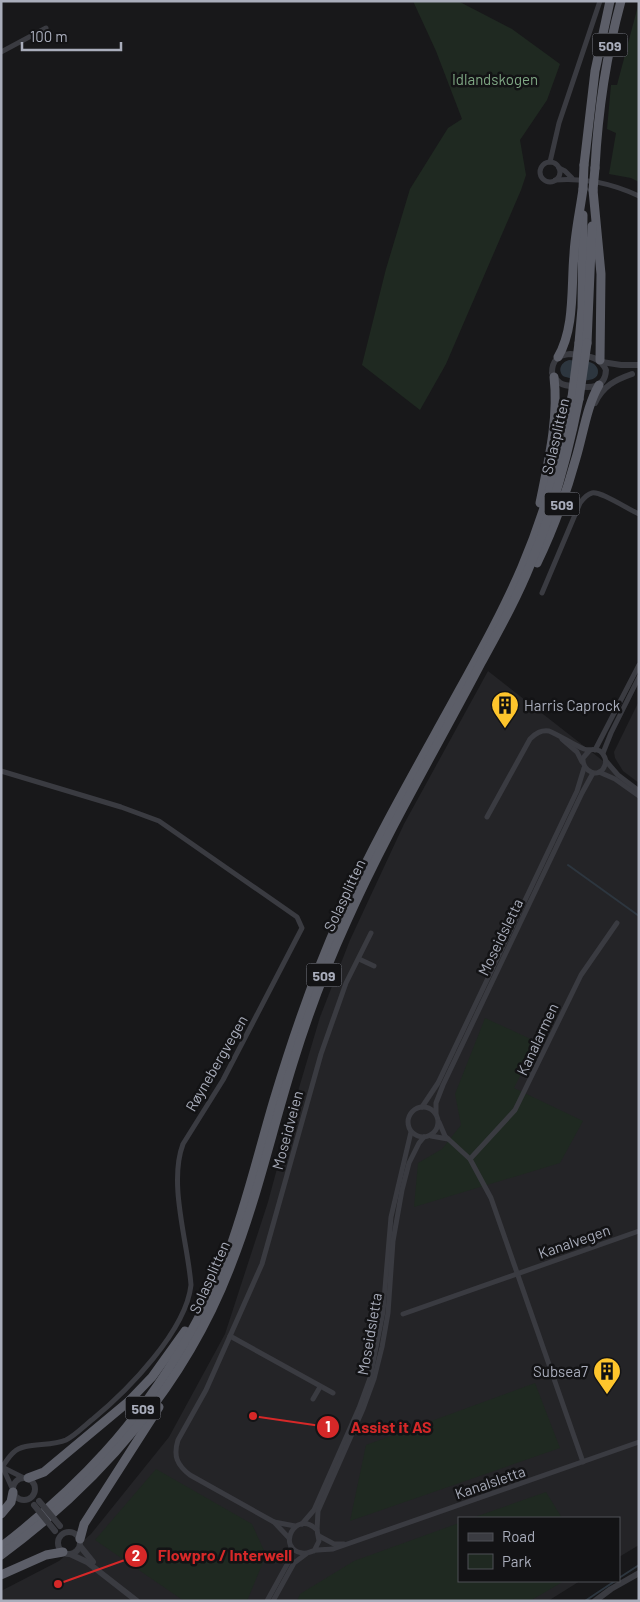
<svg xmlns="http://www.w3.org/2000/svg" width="640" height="1602" font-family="Barlow,sans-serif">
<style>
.built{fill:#242427}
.green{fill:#1f2921}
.water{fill:#2d363f}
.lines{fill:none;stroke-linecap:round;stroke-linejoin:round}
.stream{stroke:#2d363f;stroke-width:2}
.minor{stroke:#3a3b41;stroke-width:5}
.tertiary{stroke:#3a3b41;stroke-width:6}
.trunk{stroke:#5c5e68;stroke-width:9}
.tertiary-bridge{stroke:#3a3b41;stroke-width:6}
.trunk-bridge{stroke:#5c5e68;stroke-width:9}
.labels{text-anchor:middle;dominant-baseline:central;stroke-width:5;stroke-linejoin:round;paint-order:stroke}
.shield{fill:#131315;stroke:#7c7f89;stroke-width:1}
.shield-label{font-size:14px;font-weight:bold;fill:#a9adbb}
.park-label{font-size:15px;fill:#7fa784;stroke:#131315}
.street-label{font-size:15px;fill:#a9adbb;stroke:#131315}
.poi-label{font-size:15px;fill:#a9adbb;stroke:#131315;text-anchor:start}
.leader{fill:none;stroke:#d62828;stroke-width:2}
.callout-dot{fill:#d62828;stroke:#131315;stroke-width:2}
.mark-label{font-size:15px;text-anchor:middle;font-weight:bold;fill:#fff}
.callout-label{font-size:16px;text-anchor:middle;font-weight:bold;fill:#d62828;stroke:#131315;stroke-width:5;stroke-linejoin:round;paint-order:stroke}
</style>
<rect width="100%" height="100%" fill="#18181a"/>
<g class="built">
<path d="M488 671 639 789V1545L619 1557V1518H459V1581H580L548 1601H1V1591L59 1561 91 1534 169 1437 225 1334 268 1202 296 1098 320 1017 350 940 404 824Z"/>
<path d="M639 701V783L623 771 615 758 614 752Z"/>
</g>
<g class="green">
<path d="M413 1H458L512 29 560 64 547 100 520 140 526 175 521 190 446 364 420 410 362 365 386 269 410 189 448 128 462 119 436 51Z"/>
<path d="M639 2V182L631 178 609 174 616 133 607 129 611 85H617Z"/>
<path d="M485 1018 537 1042 514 1088 583 1121 560 1163 414 1207 418 1163 442 1149 461 1125 455 1094Z"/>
<path d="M535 1383 560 1448 350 1521 366 1445Z"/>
<path d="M156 1469 252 1524 266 1555 247 1601H184L95 1540Z"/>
<path d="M546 1492 562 1518H472Z"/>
<path d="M459 1523V1581H564L530 1601H297L300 1594 354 1561Z"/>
</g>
<path class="water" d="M569 360C576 361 588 360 594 364 596 366 598 368 598 371 599 386 570 379 563 376 557 369 562 362 569 360Z"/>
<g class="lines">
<g class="stream">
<path d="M568 865 639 916"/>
<path d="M619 1578 639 1565"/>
<path d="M585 1601 615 1581"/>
</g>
<g class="minor">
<path d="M1 52 46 28"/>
<path d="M550 162 559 123 600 1"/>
<circle cx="550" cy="172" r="10"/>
<path d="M559 168 565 171 572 178"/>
<path d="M555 180C586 178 611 183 639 196"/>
<path d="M542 593 580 503C583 499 587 494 592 493 601 491 629 510 639 514"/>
<path d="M562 739 577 752 582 762"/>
<path d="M595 750 639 665"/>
<path d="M603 753 611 733 639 677"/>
<path d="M606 761 618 775 639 791"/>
<path d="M1 771 121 807 159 821 287 910 297 917 302 928 223 1080 183 1144C168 1184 188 1243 191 1285 186 1331 128 1390 93 1419 84 1426 76 1435 66 1440 51 1447 24 1442 14 1452 9 1456 6 1462 2 1467"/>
<path d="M599 772 615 779 639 796"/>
<path d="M487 817 530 739C536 733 541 730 549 731 561 736 572 744 584 749 590 751 594 748 600 751 604 754 607 760 605 765 600 780 582 772 583 758L589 751"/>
<path d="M359 959 374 966"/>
<path d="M422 1107 438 1083 577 791 584 768"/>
<circle cx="423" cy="1122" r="15"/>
<path d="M436 1114V1103L443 1085 582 793 593 773"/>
<path d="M439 1122 445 1136 470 1159 491 1198 583 1462"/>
<path d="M431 1136 448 1139"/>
<path d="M470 1159 515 1110 581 975 617 923"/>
<path d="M403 1314 639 1231"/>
<path d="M230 1336 333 1393"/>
<path d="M313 1399 320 1387"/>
<path d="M2 1467 24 1478"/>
<path d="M3 1468 12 1488"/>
<path d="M274 1522 295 1526"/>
<path d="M302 1524 314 1510 359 1408 370 1378 383 1312 391 1217 411 1132"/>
<path d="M317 1530 318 1511 363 1409 374 1379 382 1347 388 1313 393 1241 402 1190 409 1163 419 1143 424 1137"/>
<path d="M319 1536 334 1544H344"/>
<path d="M289 1538 274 1522 190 1475C177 1465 173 1456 178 1440L206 1390 262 1264 321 1054 346 983 371 933"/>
<path d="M314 1551 319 1541 317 1530C295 1508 276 1549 302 1553 307 1554 309 1552 313 1551 319 1549 327 1550 333 1549L639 1442"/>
<path d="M267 1601 289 1561 291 1546"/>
<path d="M273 1601 294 1563 306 1554"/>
</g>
<g class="tertiary">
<path d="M570 354C584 356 600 355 606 370 605 389 590 388 576 386 570 386 564 386 560 383 556 380 554 377 552 373 552 360 558 355 570 354Z"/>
<path d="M602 362 621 365H639"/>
<path d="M595 403C603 386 615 380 632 374"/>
<circle cx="24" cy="1489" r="11"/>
<circle cx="69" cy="1543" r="11"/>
<path d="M80 1546 93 1562"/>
<path d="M70 1554 87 1562 137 1601"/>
<path d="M595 1601 611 1589 639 1573"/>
</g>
<g class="trunk">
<path d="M584 165 595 71 610 1"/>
<path d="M595 168C598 111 606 56 621 1"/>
<path d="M593 190 601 274 600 360"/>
<path d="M579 343 582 308 583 215"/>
<path d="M587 343 592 226"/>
<path d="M558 357C575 328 571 287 574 254 575 233 580 211 583 189"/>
<path d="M540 503C548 463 559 419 554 377"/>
<path d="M537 563C553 530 566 494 576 458 583 435 587 405 599 385"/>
<path d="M28 1478 44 1472 128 1402 152 1377 185 1331"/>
<path d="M1 1514 11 1502 13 1492"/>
<path d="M80 1539 84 1524 159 1407"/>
<path d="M1 1547C81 1485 136 1426 187 1339 201 1314 214 1289 225 1262 245 1210 258 1154 274 1100 293 1037 314 975 341 915 376 838 419 764 460 689 482 649 504 609 522 567 545 513 561 455 572 397"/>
<path d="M1 1555C102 1481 186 1383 231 1265 257 1199 272 1130 293 1063 308 1014 326 967 347 921 386 833 436 749 481 663 499 630 517 598 531 563 553 510 568 455 579 399"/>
<path d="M1 1575 46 1555 63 1552"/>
</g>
<g class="tertiary-bridge">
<path d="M39 1501 60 1526"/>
<path d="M34 1505 55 1531"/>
</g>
<g class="trunk-bridge">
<path d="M583 189 584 165"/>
<path d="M593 190 595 168"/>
<path d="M572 397 579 343"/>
<path d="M579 399 587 343"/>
</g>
</g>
<defs>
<g id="building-pin" transform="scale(1.4375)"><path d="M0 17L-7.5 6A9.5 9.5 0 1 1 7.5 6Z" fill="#fec52c" stroke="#131315"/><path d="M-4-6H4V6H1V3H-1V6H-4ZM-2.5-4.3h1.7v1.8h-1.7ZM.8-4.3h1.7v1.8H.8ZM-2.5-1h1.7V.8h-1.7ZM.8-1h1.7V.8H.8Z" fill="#111"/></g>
</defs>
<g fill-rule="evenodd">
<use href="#building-pin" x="505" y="705"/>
<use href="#building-pin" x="607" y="1371"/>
</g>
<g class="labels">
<g class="shield">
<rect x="592.5" y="33.5" width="35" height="23" rx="4"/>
<rect x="544.5" y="492.5" width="35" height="23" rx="4"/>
<rect x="306.5" y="963.5" width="35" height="23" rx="4"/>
<rect x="125.5" y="1396.5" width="35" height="23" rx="4"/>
</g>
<g class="shield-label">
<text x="610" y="45">509</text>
<text x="562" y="504">509</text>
<text x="324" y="975">509</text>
<text x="143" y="1408">509</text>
</g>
<g class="park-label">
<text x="495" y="79">Idlandskogen</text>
</g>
<g class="street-label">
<text transform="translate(555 436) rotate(-77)">Solasplitten</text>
<text transform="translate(344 895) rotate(-65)">Solasplitten</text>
<text transform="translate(500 937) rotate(-64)">Moseidsletta</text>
<text transform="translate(537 1039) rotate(-65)">Kanalarmen</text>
<text transform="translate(216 1063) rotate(-60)">Røynebergvegen</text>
<text transform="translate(287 1130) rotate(-75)">Moseidveien</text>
<text transform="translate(574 1241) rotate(-19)">Kanalvegen</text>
<text transform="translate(209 1277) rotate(-66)">Solasplitten</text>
<text transform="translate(369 1334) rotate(-80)">Moseidsletta</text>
<text transform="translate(490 1482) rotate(-19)">Kanalsletta</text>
</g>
<g class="poi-label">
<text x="524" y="705">Harris Caprock</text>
<text x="588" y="1371" text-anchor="end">Subsea7</text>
</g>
</g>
<path class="leader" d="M253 1416L328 1427M58 1584L136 1556"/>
<g class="callout-dot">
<circle cx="253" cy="1416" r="5"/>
<circle cx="58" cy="1584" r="5"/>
<circle cx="328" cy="1427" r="12"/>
<circle cx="136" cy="1556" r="12"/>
</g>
<g class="mark-label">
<text x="328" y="1432">1</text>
<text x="136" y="1561">2</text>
</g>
<g class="callout-label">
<text x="391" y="1433">Assist it AS</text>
<text x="225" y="1561">Flowpro / Interwell</text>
</g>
<rect width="640" height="1602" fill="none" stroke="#a9adbb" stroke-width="5"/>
<rect x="458" y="1517" width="162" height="65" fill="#131315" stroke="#4f5157"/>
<rect x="468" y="1533" width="25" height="8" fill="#3a3b41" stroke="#4f5157"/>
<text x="502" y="1542" font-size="15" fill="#a9adbb">Road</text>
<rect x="468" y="1554" width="25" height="15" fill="#1f2921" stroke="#4f5157"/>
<text x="502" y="1567" font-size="15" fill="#a9adbb">Park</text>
<path d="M22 42v8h99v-8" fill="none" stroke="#a9adbb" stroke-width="2.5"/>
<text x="30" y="42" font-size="15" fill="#a9adbb" stroke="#131315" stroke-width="4" paint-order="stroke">100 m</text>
</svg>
